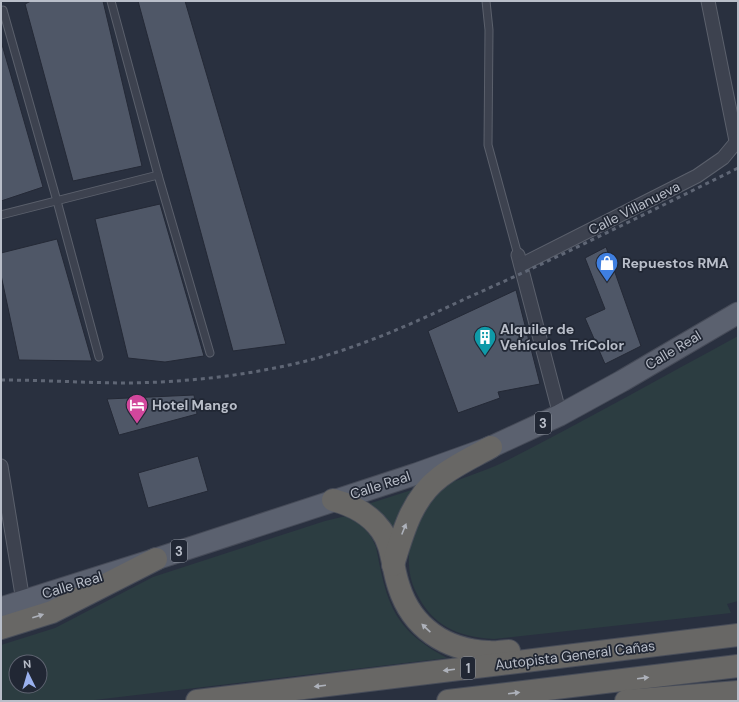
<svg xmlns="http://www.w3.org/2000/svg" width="739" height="702" font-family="'DM Sans',sans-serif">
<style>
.green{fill:#2c3d41;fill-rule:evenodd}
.building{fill:#4f5767;stroke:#242936}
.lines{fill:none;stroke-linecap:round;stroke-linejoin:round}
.service-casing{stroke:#5b606c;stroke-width:9}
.minor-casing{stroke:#5b606c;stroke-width:15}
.primary-casing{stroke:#464b58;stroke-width:23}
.trunk-casing{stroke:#484d59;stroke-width:24}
.service{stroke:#3d424f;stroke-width:7}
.minor{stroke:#3d424f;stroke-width:13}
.primary{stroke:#5b616f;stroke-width:21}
.trunk{stroke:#686765;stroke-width:22}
.rail{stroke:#5f6675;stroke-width:3;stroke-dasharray:4 4;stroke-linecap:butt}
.oneway{fill:#adb1ba}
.labels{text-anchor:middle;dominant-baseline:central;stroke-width:3.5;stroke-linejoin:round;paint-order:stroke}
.shield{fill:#212734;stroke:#8b919c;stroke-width:1}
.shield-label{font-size:13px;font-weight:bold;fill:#b9bec9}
.street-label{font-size:14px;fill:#b9bec9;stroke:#212734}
.poi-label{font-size:14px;font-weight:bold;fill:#b9bec9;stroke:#212734;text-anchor:start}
</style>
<rect width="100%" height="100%" fill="#29303f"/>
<g class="green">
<path d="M738 336V601L727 604 731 613 494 639C458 637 432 626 416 592 404 569 408 535 420 513 423 506 438 492 444 486 448 482 456 481 461 479 476 473 492 468 506 461 584 421 661 378 738 336Z"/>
<path d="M418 488 393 532 368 504Z"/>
<path d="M346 516C361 520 370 533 376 547 387 604 393 629 447 658L86 701H1V645L55 628 153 577 325 521ZM16 662H40V686H16Z"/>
</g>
<g class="building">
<path d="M31 1H103L142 166 73 181 25 4Z"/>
<path d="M138 1H185L286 344 233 351Z"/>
<path d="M1 41 43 187 1 201Z"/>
<path d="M160 204 204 356 165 362 128 358 95 219Z"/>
<path d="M57 239 92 361 19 360 1 275V253Z"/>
<path d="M606 247 641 346 605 364 585 318 605 309 585 258Z"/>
<path d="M516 290 540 384 498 392 500 398 458 413 428 331Z"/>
<path d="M194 395 197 414 119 435 107 399Z"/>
<path d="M198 456 208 491 148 508 138 473Z"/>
</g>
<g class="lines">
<g class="service-casing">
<g id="service">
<path d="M111 1 158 175 210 353"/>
<path d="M486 1 489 30 488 145 518 255"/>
<path d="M3 10 57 201 99 357"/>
<path d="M1 215 158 175"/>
</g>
</g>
<g class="minor-casing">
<g id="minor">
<path d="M708 1 736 141"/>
<path d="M518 255 560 415"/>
<path d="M521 265 697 176 723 158 738 140"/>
<path d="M1 466 23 601"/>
</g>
</g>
<g class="primary-casing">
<path id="primary" d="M1 608 156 559 416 474 491 447 560 415 622 381 738 313"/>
</g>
<g class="trunk-casing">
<g id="trunk">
<path d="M333 500C352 505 369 513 381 530 393 546 392 568 399 587 412 628 446 650 488 652 495 653 502 651 509 651"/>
<path d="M393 565C403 532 412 498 440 477 455 465 475 456 491 447"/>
<path d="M1 628 52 612 156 559"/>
<path d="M197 701 738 635"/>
<path d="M448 701 738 666"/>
<path d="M626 701 738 692"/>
</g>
</g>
<use href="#service" class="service"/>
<use href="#minor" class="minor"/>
<use href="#primary" class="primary"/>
<use href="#trunk" class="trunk"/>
<path class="rail" d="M1 380C44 380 87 383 130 383 186 382 243 376 298 363 357 349 414 323 469 297 560 257 649 212 738 168"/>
</g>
<defs><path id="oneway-solid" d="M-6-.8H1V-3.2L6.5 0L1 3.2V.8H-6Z"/></defs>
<g class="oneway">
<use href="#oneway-solid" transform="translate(404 529) rotate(-68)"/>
<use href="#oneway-solid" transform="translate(38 616) rotate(-18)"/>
<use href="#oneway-solid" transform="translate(426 628) rotate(-137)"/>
<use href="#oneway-solid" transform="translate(449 670) rotate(173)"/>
<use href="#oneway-solid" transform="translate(643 678) rotate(-7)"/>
<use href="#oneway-solid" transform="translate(320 686) rotate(173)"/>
<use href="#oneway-solid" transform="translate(514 693) rotate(-7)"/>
</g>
<defs>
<g id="shop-pin" transform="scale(1.15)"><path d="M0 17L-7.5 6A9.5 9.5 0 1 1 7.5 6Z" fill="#3f7fe0" stroke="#212734"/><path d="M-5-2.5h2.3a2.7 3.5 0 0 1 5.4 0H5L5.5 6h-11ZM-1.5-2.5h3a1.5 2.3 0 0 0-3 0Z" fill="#fff"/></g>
<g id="building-pin" transform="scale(1.15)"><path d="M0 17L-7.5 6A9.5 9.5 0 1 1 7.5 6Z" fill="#0f9aa8" stroke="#212734"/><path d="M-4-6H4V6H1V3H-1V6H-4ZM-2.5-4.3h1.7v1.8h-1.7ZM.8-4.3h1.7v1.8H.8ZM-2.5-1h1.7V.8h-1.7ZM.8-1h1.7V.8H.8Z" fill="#fff"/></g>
<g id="hotel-pin" transform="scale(1.15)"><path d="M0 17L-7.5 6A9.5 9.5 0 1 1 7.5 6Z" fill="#d1479c" stroke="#212734"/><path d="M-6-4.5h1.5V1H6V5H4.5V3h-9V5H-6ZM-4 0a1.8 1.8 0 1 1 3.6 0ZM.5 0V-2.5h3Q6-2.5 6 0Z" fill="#fff"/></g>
</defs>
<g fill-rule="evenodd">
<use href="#shop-pin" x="607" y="263"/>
<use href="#building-pin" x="485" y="337"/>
<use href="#hotel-pin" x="137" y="405"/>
</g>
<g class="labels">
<g class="shield">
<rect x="535" y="412" width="16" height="22" rx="3"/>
<rect x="171" y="540" width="16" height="22" rx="3"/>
<rect x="461" y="657" width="14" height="22" rx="3"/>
</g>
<g class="shield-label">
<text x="543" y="423">3</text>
<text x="179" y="551">3</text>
<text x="468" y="668">1</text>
</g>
<g class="street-label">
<text transform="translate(634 208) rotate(-27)">Calle Villanueva</text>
<text transform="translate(673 350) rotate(-31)">Calle Real</text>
<text transform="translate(380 485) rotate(-18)">Calle Real</text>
<text transform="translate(72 585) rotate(-17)">Calle Real</text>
<text transform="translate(575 655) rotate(-7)">Autopista General Cañas</text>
</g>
<g class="poi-label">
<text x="622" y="263">Repuestos RMA</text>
<text x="500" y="329">Alquiler de<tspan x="500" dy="16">Vehículos TriColor</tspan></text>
<text x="152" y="405">Hotel Mango</text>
</g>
</g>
<rect width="739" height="702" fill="none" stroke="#b9bec9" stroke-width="4"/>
<g transform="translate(28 674) rotate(355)"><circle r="19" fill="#212734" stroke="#5e6370"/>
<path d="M0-3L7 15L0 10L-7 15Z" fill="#9ab1ee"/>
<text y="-6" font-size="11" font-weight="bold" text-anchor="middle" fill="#b9bec9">N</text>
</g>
</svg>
